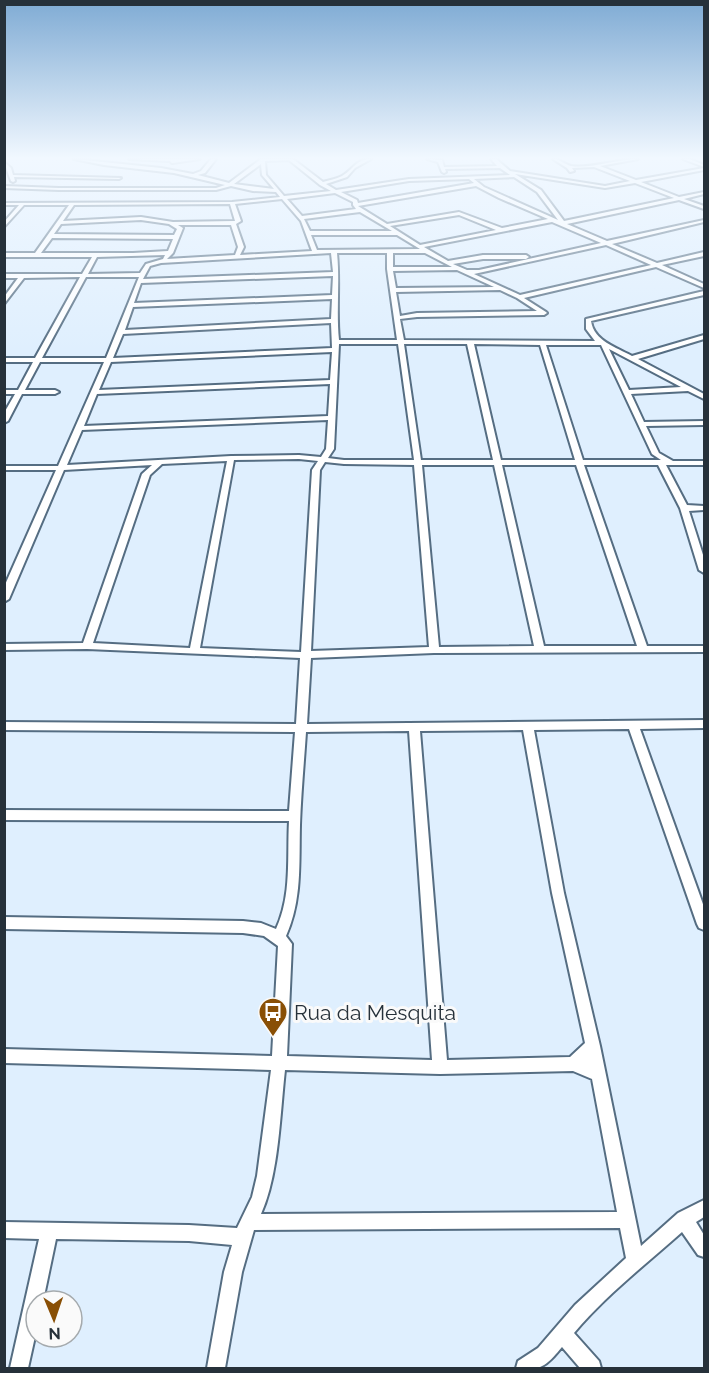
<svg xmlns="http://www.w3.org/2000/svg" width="709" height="1373" font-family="Raleway,sans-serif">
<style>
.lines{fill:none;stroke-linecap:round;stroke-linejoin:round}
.minor-casing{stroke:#556d82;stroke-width:4}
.minor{fill:#fff;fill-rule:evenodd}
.labels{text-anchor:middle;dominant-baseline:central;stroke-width:6;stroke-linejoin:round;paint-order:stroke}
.near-poi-label{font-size:21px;fill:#26313a;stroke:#fafafa;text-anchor:start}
</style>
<rect width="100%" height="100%" fill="#dfeffe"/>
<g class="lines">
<g class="minor-casing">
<g id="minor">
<path d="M74 159 161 168 193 174 201 171 211 159H216L205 173 198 175 229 183 261 159H293L323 182C329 180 336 179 342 176 353 170 356 159 371 159L355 168 347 177 326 184 336 190 409 179 510 175 500 168 445 169 446 172 444 173 442 172 438 162 427 159 442 160 444 167 497 166 491 159H496L510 171 605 186 630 181 594 167 572 168 574 171 570 172 567 168 553 159C560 159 564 164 571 166 590 169 617 159 638 159L600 166 636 180 704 168V170L641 182 679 197 704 192V194L684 199 704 206V209L679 200 567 224 607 241 704 220V222L612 244 657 263 704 252V256L662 265 704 284V288L656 267 524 298 546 312 547 313 544 315 417 317 400 319 404 340 595 341 586 329V319L704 291V295L591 321C594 341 616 347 632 356L704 335V339L638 359 704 394V399L688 391 631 394 644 422 704 421V425L646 426 659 453 673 461H704V465H666L687 505 704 506V510L689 511 704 558V573L699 570 680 508 658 465H584L647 646H704V652L434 653 311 658 307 724 704 720V728L640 729 704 907V930L699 928 697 924 629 729 534 730 564 893 600 1046 641 1246 678 1213 704 1200V1217L696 1222 704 1235V1257L698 1255 682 1232C646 1264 606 1295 574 1333L599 1361 601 1368H580L562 1347C546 1366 542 1371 516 1368L518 1361 538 1348 575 1305 626 1258 620 1228 254 1230 242 1272 225 1368H207L224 1272 232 1245 189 1241 56 1239 43 1301H36V1332L28 1368H10L39 1239 4 1238V1222L189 1225 237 1228 252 1197 257 1176 271 1070 4 1063V1049L272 1056 278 946 264 936 243 933 4 929V917L243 921 261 923 276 929C292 895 287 857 289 821L4 820V810L289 811 295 732 4 730V722L296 724 300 658 87 649 4 650V644L83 643 142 474 152 465 64 470 9 599 4 602V587L56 470H4V466H58L104 362H40L25 390H55L59 392 55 394H22L8 421 4 423V413L15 394H4V390H18L33 362H4V358H35L80 277 24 278 4 304V297L18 278H4V274H82L92 257H4V253H35L69 205H24L4 227V222L19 205H4V203L232 202 280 197 276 192 253 191 231 186 216 190H59L4 188V186L59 188H216L225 185 174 173 104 165ZM289 160 320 185 331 191 284 196 266 175 265 161ZM261 164 262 175 274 189 234 184ZM515 174 605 188 635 183 674 198 564 221 541 190ZM514 177 537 192 558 220 484 187 474 179ZM469 179 474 183 358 203 357 200 341 192 409 181ZM476 186 499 198 548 219 502 228 459 212 387 224 358 206ZM335 193 353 202V205L356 209 302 216 287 199ZM282 199 301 221 312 251 240 255 244 247 236 224 241 221 235 204ZM230 204 235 221H234L173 222 141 217 63 221 74 205ZM360 212 392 231H310L304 219ZM459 215 496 230 420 245 390 226ZM141 220 169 224 177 229 174 235 54 234 61 224ZM552 222 601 243 479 270H467L453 264 483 259H526L529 257 526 255H483L448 261 424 247ZM178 225H231L238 247 235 255 167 259 173 253 183 228ZM311 235H397L420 249 317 250ZM52 238 173 239 168 251 133 253H41ZM606 245 651 265 520 295 474 274ZM331 253 333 272 143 279 150 266 161 263ZM337 253H387V269L397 340H339C336 311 340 282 337 253ZM393 253H425L452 267H393ZM165 255 163 259 146 264 140 273 88 274 97 257ZM457 270 494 287 396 288 393 271ZM333 276 332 295 134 303 141 283ZM86 277H139L106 358H42ZM500 290 517 298 537 311 417 313 400 316 396 292ZM332 299 331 319 125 330 133 307ZM331 323 332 348 113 358 123 334ZM339 344H398L414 460H344L328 458 334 449ZM404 344H467L493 460H421ZM474 344 540 345 575 460H501ZM546 345H601L652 454 661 460H583ZM609 349 681 387 629 390ZM332 352 330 380 99 390 111 362ZM330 384 328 416 84 426 97 394ZM328 420 326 449 321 457 299 455 231 456 67 465 82 430ZM299 459 318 461 312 470 301 652 200 648 234 460ZM227 461 190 648 93 643 150 475 162 464ZM325 462 344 464 414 465 429 647 311 651 320 470ZM422 465H494L534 646 439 647ZM502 465H576L637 646H544ZM523 730 552 893 585 1043 570 1057 447 1060 420 731ZM409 731 432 1060 287 1056 292 944 286 936C302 900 299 864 300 825 301 794 304 763 306 732ZM285 1070 440 1074 573 1071 592 1079 617 1212 261 1214C279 1174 280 1114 285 1070Z"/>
<path d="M129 159H200L172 163 170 161Z"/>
<path d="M683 159H690L704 165V167Z"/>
<path d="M4 162 11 168 13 175 121 178 119 179 14 177 15 181 13 182 11 181Z"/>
</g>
</g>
<use href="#minor" class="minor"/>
</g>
<linearGradient id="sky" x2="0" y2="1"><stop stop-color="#7fabd4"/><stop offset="0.45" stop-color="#f1f8ff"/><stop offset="1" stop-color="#f1f8ff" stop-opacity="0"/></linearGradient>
<rect width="709" height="351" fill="url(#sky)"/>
<defs>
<g id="bus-pin" transform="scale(1.5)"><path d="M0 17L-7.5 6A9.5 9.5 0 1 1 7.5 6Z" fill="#894f05" stroke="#fafafa"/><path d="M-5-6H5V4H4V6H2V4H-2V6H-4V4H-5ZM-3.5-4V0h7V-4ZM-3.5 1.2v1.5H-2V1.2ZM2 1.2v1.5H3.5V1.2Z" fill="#fff"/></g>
</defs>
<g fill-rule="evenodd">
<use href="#bus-pin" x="273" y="1012"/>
</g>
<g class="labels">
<g class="near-poi-label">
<text x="294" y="1012">Rua da Mesquita</text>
</g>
</g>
<rect width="709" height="1373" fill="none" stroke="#26313a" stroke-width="12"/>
<g transform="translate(54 1319) rotate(178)"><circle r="28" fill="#fafafa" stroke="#a5aaad" stroke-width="1.5"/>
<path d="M0-4.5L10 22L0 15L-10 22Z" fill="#894f05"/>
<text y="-9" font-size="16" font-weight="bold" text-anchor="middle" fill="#26313a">N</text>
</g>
</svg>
